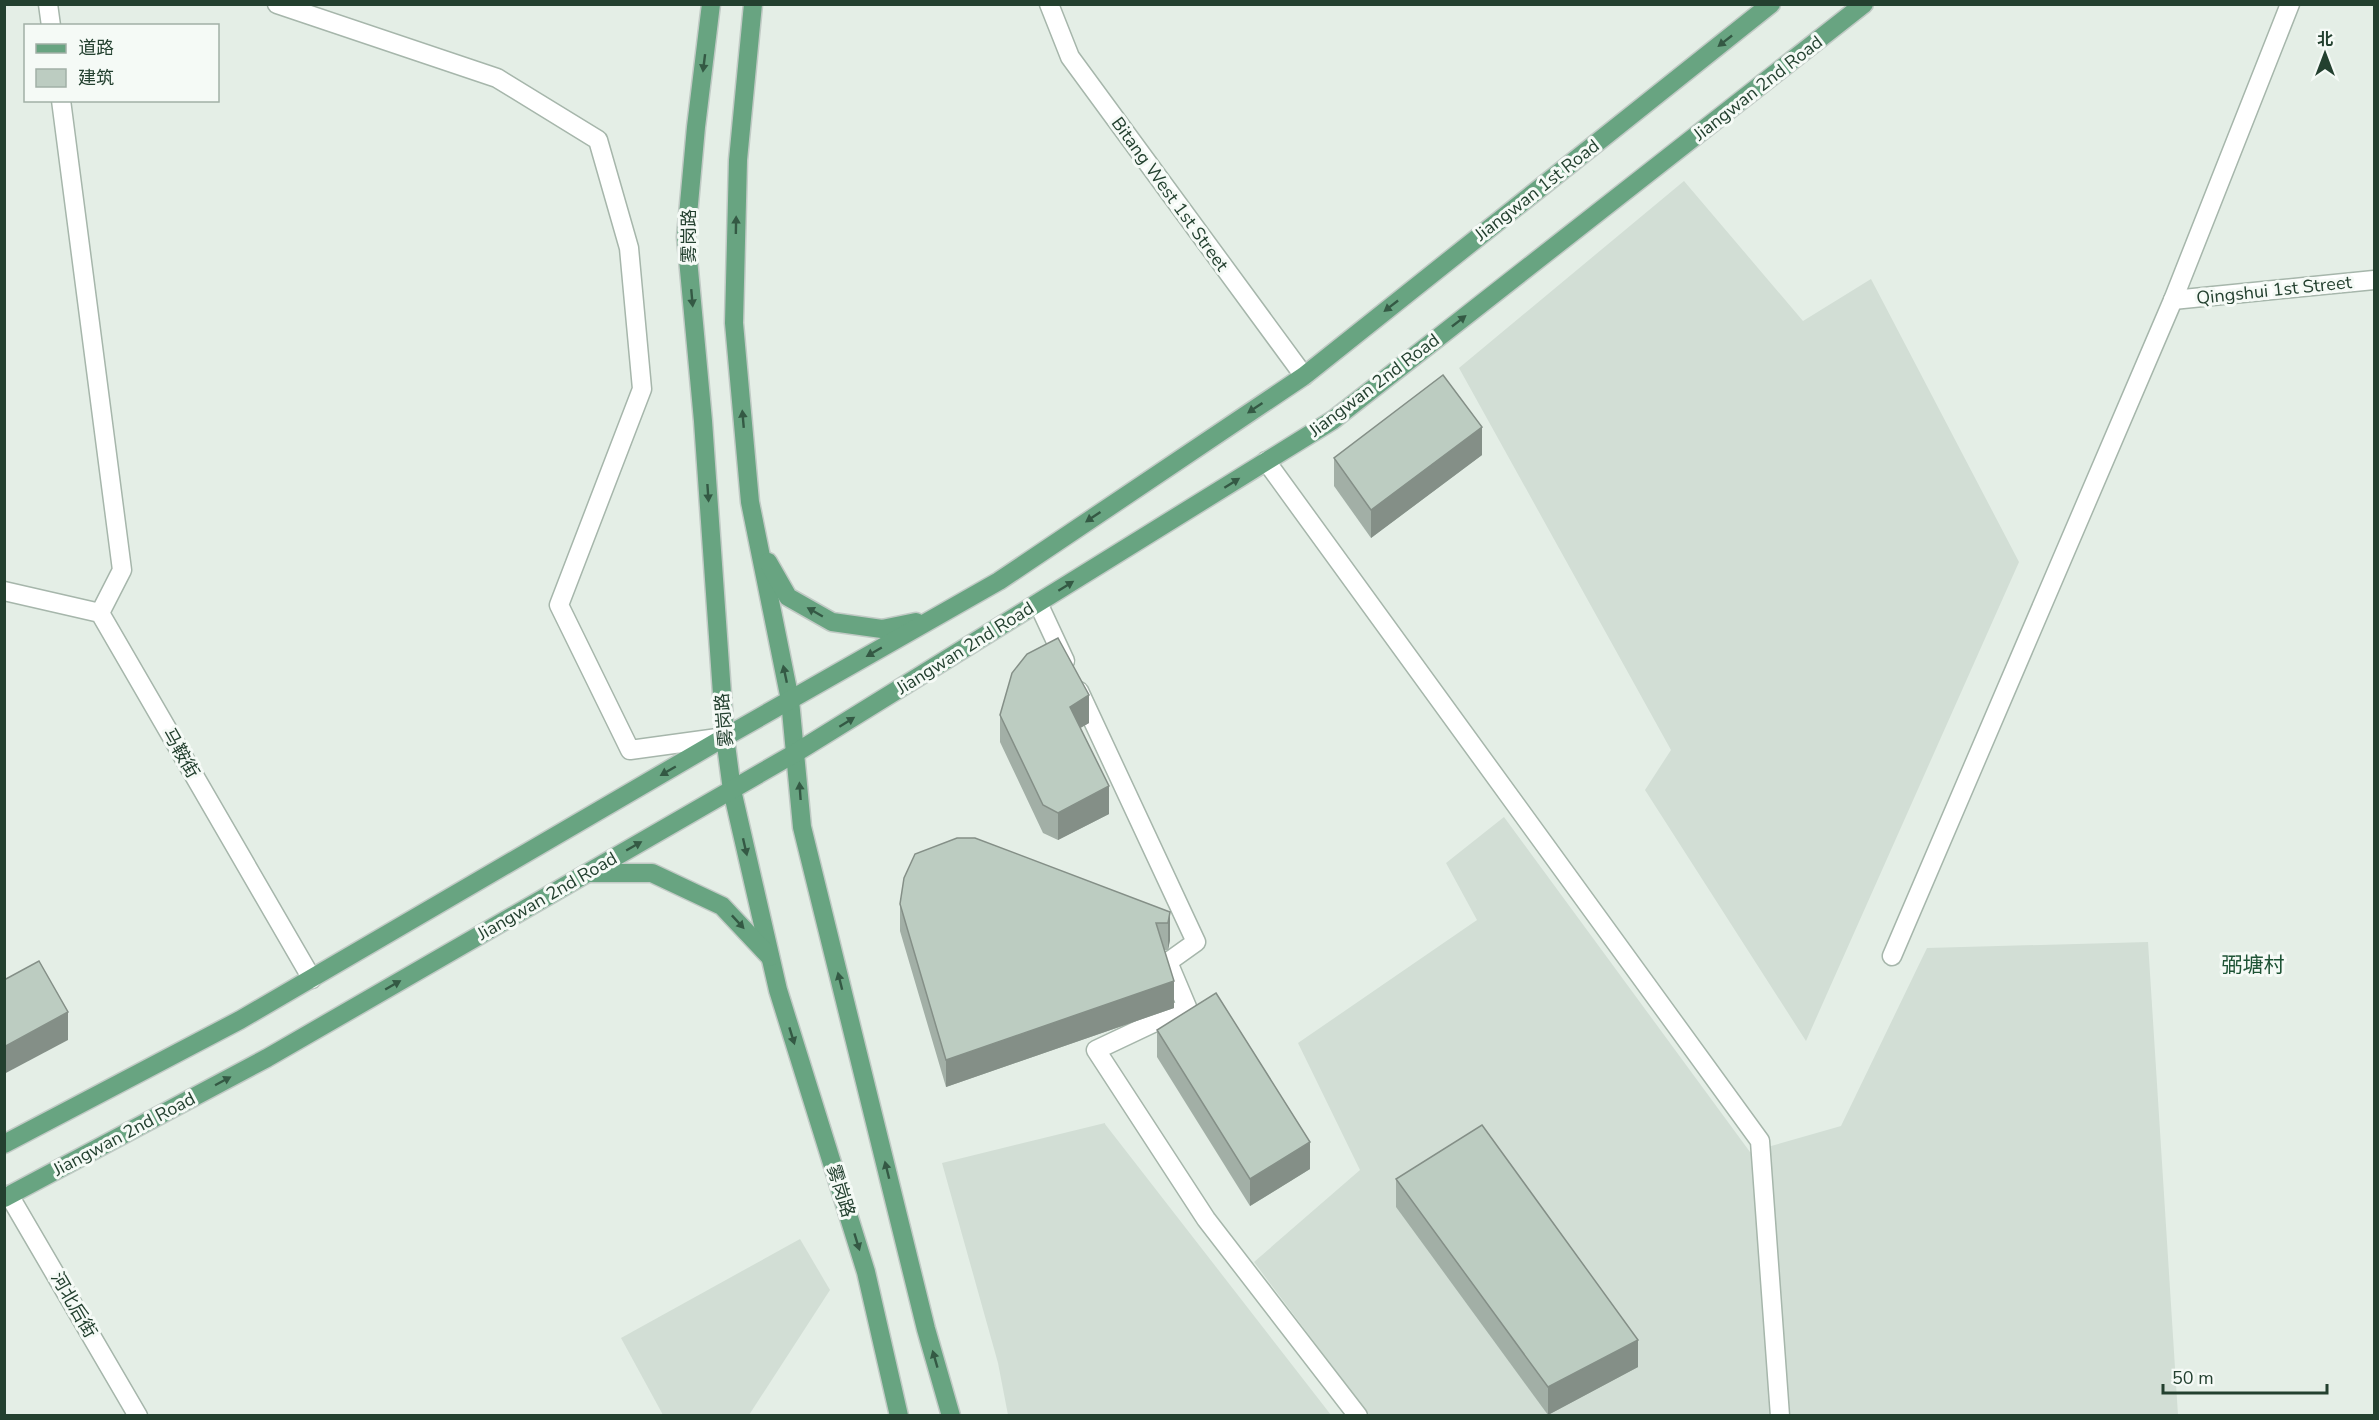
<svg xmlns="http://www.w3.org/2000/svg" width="2379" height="1420" font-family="'Nunito Sans','Noto Sans SC',sans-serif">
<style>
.built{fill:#d2ded5}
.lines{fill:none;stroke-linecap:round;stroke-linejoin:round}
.minor-casing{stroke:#a6b6ab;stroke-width:21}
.major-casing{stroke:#c1cac5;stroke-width:21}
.minor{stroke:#fff;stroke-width:18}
.major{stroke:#68a481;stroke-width:18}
.wall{fill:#a2afa6}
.shaded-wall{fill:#848f87}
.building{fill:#bcccc1;stroke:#848f87;stroke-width:1.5}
.oneway{fill:#345944}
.labels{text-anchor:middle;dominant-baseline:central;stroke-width:6;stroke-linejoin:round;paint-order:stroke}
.street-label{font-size:18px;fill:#23402f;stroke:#f5faf6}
.quarter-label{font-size:21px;fill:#1e5335;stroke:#f5faf6}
</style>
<rect width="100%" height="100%" fill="#e4eee6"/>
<g class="built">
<path d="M1684 181 1803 321 1871 279 2019 562 1806 1041 1645 790 1671 750 1459 368Z"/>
<path d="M1504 817 1750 1152 1841 1126 1927 948 2148 942 2178 1415H1369L1254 1262 1360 1170 1298 1043 1477 920 1446 863Z"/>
<path d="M1105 1123V1124L1331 1415H1008L998 1363 942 1163Z"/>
<path d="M800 1239 830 1290 749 1415H663L621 1338Z"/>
</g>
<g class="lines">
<g class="minor-casing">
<g id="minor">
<path d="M48 4 51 26"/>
<path d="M277 4 497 78 598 140 629 248 642 389 559 605 630 750 725 737"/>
<path d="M1049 4 1070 57 1304 376"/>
<path d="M61 100 122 570 100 613"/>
<path d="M2173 300 2374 280"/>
<path d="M1266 461 1760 1141 1780 1416"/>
<path d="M4 591 100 613 312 979"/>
<path d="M1038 603 1065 661"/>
<path d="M1079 691 1196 942 1168 962 1187 1007 1096 1050 1206 1219 1358 1416"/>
<path d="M1892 956 2173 300 2290 4"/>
<path d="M9 1195 138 1416"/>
</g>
</g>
<g class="major-casing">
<g id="major">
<path d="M711 4 696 127 686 237 703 421 725 737 732 790 778 990 866 1272 899 1416"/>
<path d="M753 4 738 160 734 323 750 502 790 700 802 827 926 1329 951 1416"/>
<path d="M768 562 788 597 832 622 882 629 916 622"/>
<path d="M590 873H652L722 906 770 957"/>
<path d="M4 1144 240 1020 725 737 999 581 1304 376 1771 4"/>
<path d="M4 1198 267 1058 797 752 1333 420 1864 4"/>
</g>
</g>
<use href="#minor" class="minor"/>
<use href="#major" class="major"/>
</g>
<g class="wall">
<path d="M1482 455 1371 538 1334 486V458Z"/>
<path d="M1000 715 1089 723 1080 728 1109 814 1058 840 1043 833 1000 742Z"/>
<path d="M900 904 1170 912V940L1168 950H1164L1174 1008 946 1087 900 931Z"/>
<path d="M1157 1030 1310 1169 1250 1206 1157 1057Z"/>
<path d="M1396 1179 1638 1367 1548 1415 1396 1207Z"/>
</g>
<g class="shaded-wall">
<path d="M1482 427V455L1371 538V510Z"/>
<path d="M1089 695V723L1070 734V707Z"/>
<path d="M1109 786V814L1058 840V813Z"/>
<path d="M1170 912V940L1168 950V923Z"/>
<path d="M1174 981V1008L946 1087V1060Z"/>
<path d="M68 1012V1040L4 1074V1047Z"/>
<path d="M1310 1142V1169L1250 1206V1179Z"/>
<path d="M1638 1340V1367L1548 1415V1387Z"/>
</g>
<g class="building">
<path d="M1443 375 1482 427 1371 510 1334 458Z"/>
<path d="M1058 638 1089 695 1070 707 1109 786 1058 813 1043 805 1000 715 1012 673 1027 654Z"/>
<path d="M957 838H975L1170 912 1168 923H1156L1174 981 946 1060 900 904 904 878 915 854Z"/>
<path d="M39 961 68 1012 4 1047V980Z"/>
<path d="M1216 993 1310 1142 1250 1179 1157 1030Z"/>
<path d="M1482 1125 1638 1340 1548 1387 1396 1179Z"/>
</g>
<defs><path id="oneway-solid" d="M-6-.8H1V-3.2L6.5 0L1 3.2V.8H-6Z" transform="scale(1.5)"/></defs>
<g class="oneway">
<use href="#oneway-solid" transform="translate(1725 41) rotate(142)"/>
<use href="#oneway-solid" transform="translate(704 63) rotate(97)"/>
<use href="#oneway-solid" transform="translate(736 225) rotate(-89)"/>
<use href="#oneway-solid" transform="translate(692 298) rotate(85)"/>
<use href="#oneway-solid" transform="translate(1391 306) rotate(142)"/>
<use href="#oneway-solid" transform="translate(1459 321) rotate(-38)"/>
<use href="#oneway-solid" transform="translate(1255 408) rotate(146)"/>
<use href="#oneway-solid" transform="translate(743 419) rotate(-95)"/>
<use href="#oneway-solid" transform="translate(1232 483) rotate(-32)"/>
<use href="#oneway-solid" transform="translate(708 493) rotate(86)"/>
<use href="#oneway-solid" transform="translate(1093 517) rotate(146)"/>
<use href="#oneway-solid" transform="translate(1066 586) rotate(-32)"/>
<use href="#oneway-solid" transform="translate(815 612) rotate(-150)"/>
<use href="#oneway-solid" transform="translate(874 652) rotate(150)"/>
<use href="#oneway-solid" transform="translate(785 674) rotate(-102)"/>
<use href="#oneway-solid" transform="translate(847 722) rotate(-32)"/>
<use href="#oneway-solid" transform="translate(668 771) rotate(150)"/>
<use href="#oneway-solid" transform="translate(800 791) rotate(-94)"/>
<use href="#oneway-solid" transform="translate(634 846) rotate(-30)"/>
<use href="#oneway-solid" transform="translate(745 847) rotate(77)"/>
<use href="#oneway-solid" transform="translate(738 922) rotate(47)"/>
<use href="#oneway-solid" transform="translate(840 981) rotate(-104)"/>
<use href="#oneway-solid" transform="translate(393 985) rotate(-30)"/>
<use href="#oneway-solid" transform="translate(792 1036) rotate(73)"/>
<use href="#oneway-solid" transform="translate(223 1081) rotate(-28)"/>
<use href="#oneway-solid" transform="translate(887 1170) rotate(-104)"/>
<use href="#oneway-solid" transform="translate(857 1242) rotate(73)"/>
<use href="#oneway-solid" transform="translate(935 1359) rotate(-106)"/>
</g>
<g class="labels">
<g class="street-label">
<text transform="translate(1758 88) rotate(-38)">Jiangwan 2nd Road</text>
<text transform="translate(1537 190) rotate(-38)">Jiangwan 1st Road</text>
<text transform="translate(1170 194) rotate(54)">Bitang West 1st Street</text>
<text transform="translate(689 236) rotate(-90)">雾岗路</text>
<text transform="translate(2274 290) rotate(-6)">Qingshui 1st Street</text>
<text transform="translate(1374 385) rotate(-37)">Jiangwan 2nd Road</text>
<text transform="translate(965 648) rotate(-32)">Jiangwan 2nd Road</text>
<text transform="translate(724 720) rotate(-95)">雾岗路</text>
<text transform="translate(181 753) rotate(60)">马鞍街</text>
<text transform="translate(547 896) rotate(-30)">Jiangwan 2nd Road</text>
<text transform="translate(124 1134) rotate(-28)">Jiangwan 2nd Road</text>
<text transform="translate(841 1191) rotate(73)">雾岗路</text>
<text transform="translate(74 1305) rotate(60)">河北后街</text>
</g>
<g class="quarter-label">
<text x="2253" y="965">弼塘村</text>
</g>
</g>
<rect width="2379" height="1420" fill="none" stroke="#23402f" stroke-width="12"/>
<rect x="24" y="24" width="195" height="78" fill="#f5faf6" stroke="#a1b0a6" stroke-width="1.5"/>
<rect x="36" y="44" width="30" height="9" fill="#68a481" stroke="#a1b0a6" stroke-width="1.5"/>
<text x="78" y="54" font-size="18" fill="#23402f">道路</text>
<rect x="36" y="69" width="30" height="18" fill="#bcccc1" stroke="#a1b0a6" stroke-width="1.5"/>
<text x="78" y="84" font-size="18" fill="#23402f">建筑</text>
<g transform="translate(2325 54)" stroke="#f5faf6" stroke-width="4.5" paint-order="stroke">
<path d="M0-4.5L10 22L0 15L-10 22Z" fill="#23402f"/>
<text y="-9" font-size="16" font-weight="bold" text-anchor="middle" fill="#23402f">北</text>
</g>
<path d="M2163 1384v9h164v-9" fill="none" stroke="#23402f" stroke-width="3"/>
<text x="2172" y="1384" font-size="18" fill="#23402f" stroke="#f5faf6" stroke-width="4.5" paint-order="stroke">50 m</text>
</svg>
